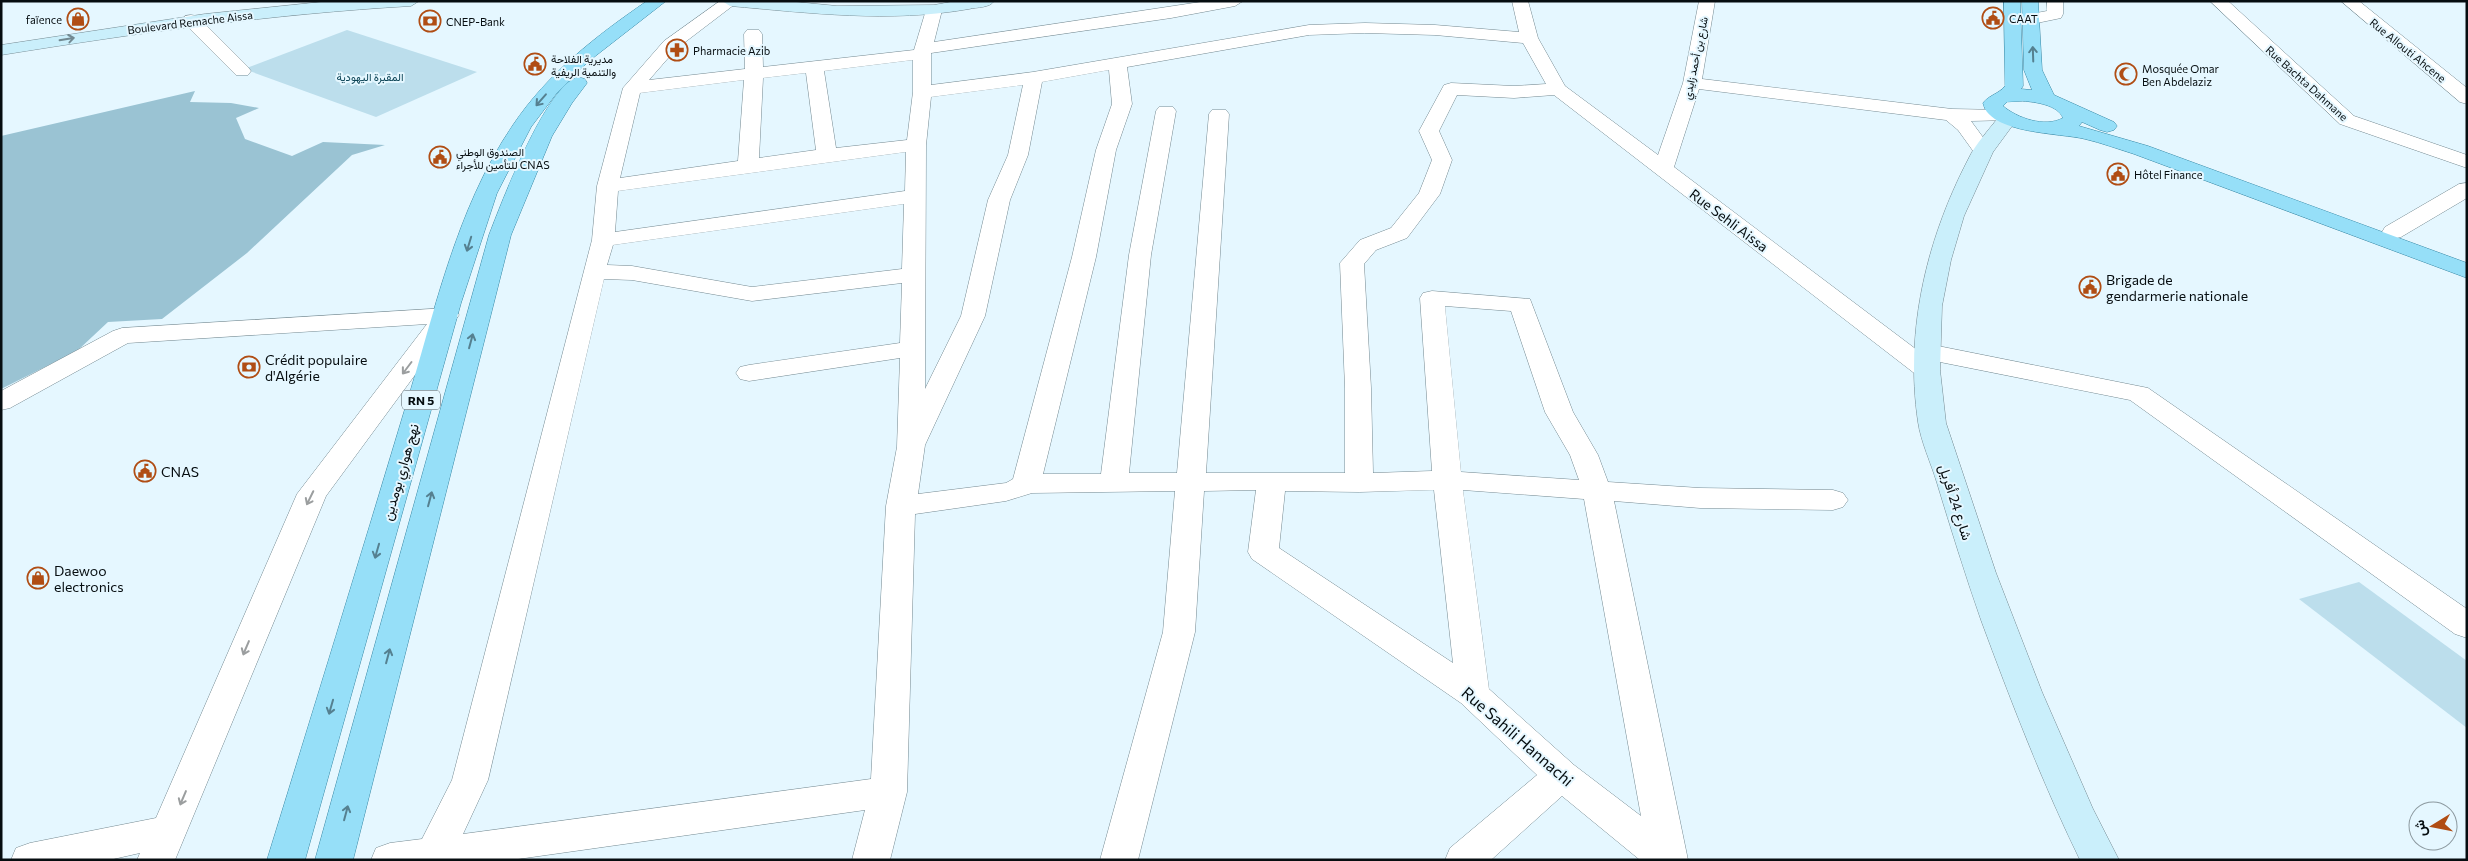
<svg xmlns="http://www.w3.org/2000/svg" width="2468" height="861" font-family="Commissioner,Vazirmatn,sans-serif">
<style>
.green{fill:#bcdeec}
.forest{fill:#9ac3d3}
.lines{fill:none;stroke-linecap:round;stroke-linejoin:round}
.street-casing{stroke:#748991;stroke-width:1}
.secondary-casing{stroke:#748991;stroke-width:1}
.primary-casing{stroke:#3687a4;stroke-width:1}
.street{fill:#fff;fill-rule:evenodd}
.secondary{fill:#caeffb;fill-rule:evenodd}
.primary{fill:#96dff8;fill-rule:evenodd}
.oneway{stroke:#728991}
.oneway2{stroke:#558090}
.oneway3{stroke:#9b9e9f}
.labels{text-anchor:middle;dominant-baseline:central;stroke-width:4;stroke-linejoin:round;paint-order:stroke}
.far-poi-label{font-size:11px;fill:#060d10;stroke:#e5f7ff;text-anchor:start}
.far-street-label{font-size:11px;fill:#060d10;stroke:#e5f7ff}
.far-park-label{font-size:11px;fill:#0d4557;stroke:#e5f7ff}
.shield{fill:#e5f7ff;stroke:#495358;stroke-width:1}
.shield-label{font-size:12px;font-weight:bold;fill:#060d10}
.street-label{font-size:14px;fill:#060d10;stroke:#e5f7ff}
.poi-label{font-size:14px;fill:#060d10;stroke:#e5f7ff;text-anchor:start}
.near-street-label{font-size:16px;fill:#060d10;stroke:#e5f7ff}
</style>
<rect width="100%" height="100%" fill="#e5f7ff"/>
<g class="green">
<path d="M347 30 477 72 376 117 244 69Z"/>
<path d="M2359 582 2467 661V728L2299 599Z"/>
</g>
<path class="forest" d="M195 91 190 102 231 103 259 108 236 118 245 139 292 156 323 142 385 145 352 155 247 253 162 319 108 322 77 351 1 389V136Z"/>
<g class="lines">
<g class="street-casing">
<g id="street">
<path d="M720 1H739L676 49 649 80 745 69 744 34 747 30H759L762 34 763 67 914 50 926 10 928 6H940L942 10 934 42 1207 1H1243L1235 6 1171 18 931 53V85L1033 72 1309 25 1365 23 1435 25 1519 32 1512 1H1528L1538 38 1565 86 1658 155 1683 83 1699 1H1715L1702 79 1952 109 2003 110 2010 112 2013 116 2010 120 1971 121 1993 151 1990 155 1983 157 1976 155 1958 130 1946 120 1699 89 1674 167 1917 350 1919 347 1928 344 2148 388 2467 609V638L2455 634 2130 400 1930 360 1940 370 1936 376 1927 378 1918 376 1554 95 1514 98 1457 95 1439 131 1452 160 1440 194 1407 238 1376 250 1364 264 1371 388 1373 473 1432 471 1420 298 1423 293 1432 291 1530 299 1573 412 1598 455 1608 482 1700 488 1833 490 1843 493 1848 500 1843 507 1833 510 1700 508 1614 501 1688 860H1640L1562 796 1491 860H1445L1450 848 1537 775 1461 703 1252 559 1248 552 1256 490 1204 491 1195 632 1138 860H1100L1163 632 1175 491 1032 493 1006 501 915 514 907 792 890 860H852L865 810 511 860H371L376 848 390 843 422 839 452 780 592 240 597 186 623 88 664 41ZM1365 33 1435 35 1523 43 1546 84 1514 86 1451 83 1444 85 1419 131 1432 160 1419 193 1391 228 1360 240 1340 263 1345 388V473H1206L1229 114 1226 110H1212L1209 114 1177 473H1129L1151 255 1176 111 1173 107H1159L1156 111 1129 255 1101 474H1043L1096 257 1116 150 1132 104 1127 67 1309 35ZM913 60V92L907 140 836 148 824 71ZM1109 70 1112 104 1096 150 1072 257 1013 479 1006 483 918 494 925 445 985 316 1010 200 1028 155 1042 82ZM806 73 816 150 759 158 763 78ZM744 80 738 161 620 178 640 93ZM1023 85 1008 155 988 200 961 316 925 389 926 145 931 97ZM906 152 905 191 615 232 618 191ZM904 204 902 269 752 287 632 266 607 265 613 245ZM604 279 632 280 752 301 902 283 900 343 749 365 740 367 736 373 740 379 749 381 900 358 897 447 886 506 871 779 463 834 488 780ZM1445 306 1511 311 1545 412 1570 455 1579 480 1461 472ZM1434 490 1453 663 1279 548 1285 491 1359 492ZM1463 490 1584 499 1641 816 1574 765 1489 689Z"/>
<path d="M2047 1H2063V14L2061 18 2032 24 2026 23 2024 19 2026 15 2047 11Z"/>
<path d="M2210 1H2228L2354 116 2467 155V168L2340 124Z"/>
<path d="M2341 1H2359L2467 88V104L2460 102Z"/>
<path d="M191 15 197 16 248 67 251 71 248 75H236L185 24 183 20 185 16Z"/>
<path d="M2467 183V198L2401 237 2393 239 2385 237 2382 232 2385 227 2459 184Z"/>
<path d="M447 308 456 310 459 315 326 496 175 860H137L140 853 109 860H11L16 848 30 843 156 818 297 494 427 324 128 343 10 408 1 410V391L113 331 122 328Z"/>
</g>
</g>
<g class="secondary-casing">
<g id="secondary">
<path d="M331 1H419L411 6C273 14 137 33 1 55V45L205 14Z"/>
<path d="M722 1H786L837 6 934 5 956 1H994C990 8 977 7 969 9 890 23 810 13 730 6Z"/>
<path d="M2008 112 2015 114 2018 118 1993 152 1964 216 1951 260 1942 306 1940 370 1946 423 1996 573 2042 692 2093 809 2119 860H2080C2042 782 2011 701 1981 620 1965 574 1951 529 1937 483 1931 463 1921 442 1918 422 1904 328 1928 234 1972 152 1980 139 1992 126 2001 114Z"/>
</g>
</g>
<g class="primary-casing">
<g id="primary">
<path d="M647 1H666L589 61 556 94 531 127 497 193 461 303 305 860H267C313 711 359 562 404 412 434 316 455 210 513 125 548 73 596 36 647 1Z"/>
<path d="M2004 1H2020L2023 86 2021 89 2032 90 2024 70 2022 1H2038L2042 70 2054 95 2114 122 2117 126 2114 130 2107 132 2100 130 2082 122 2079 126 2148 146 2467 263V278L2134 154C2118 149 2102 143 2085 139 2061 133 1989 134 1983 103 1989 95 1999 94 2005 86ZM2023 101C2036 102 2058 105 2063 118 2045 128 2017 118 2003 106L2007 102Z"/>
<path d="M578 77 585 79 587 83 572 103 552 136 511 235 353 860H315L489 235C501 204 546 85 578 77Z"/>
</g>
</g>
<use href="#street" class="street"/>
<use href="#secondary" class="secondary"/>
<use href="#primary" class="primary"/>
</g>
<defs><path id="oneway-shaft" d="M-6 0H5M1.5-3L5.5 0L1.5 3" fill="none" stroke-width="1.6" stroke-linecap="round" stroke-linejoin="round" transform="scale(1.25)"/></defs>
<use class="oneway" href="#oneway-shaft" transform="translate(67 39) rotate(-9)"/>
<g class="oneway2">
<use href="#oneway-shaft" transform="translate(2033 54) rotate(-92)"/>
<use href="#oneway-shaft" transform="translate(541 100) rotate(131)"/>
<use href="#oneway-shaft" transform="translate(469 244) rotate(107)"/>
<use href="#oneway-shaft" transform="translate(471 341) rotate(-75)"/>
<use href="#oneway-shaft" transform="translate(430 499) rotate(-75)"/>
<use href="#oneway-shaft" transform="translate(377 551) rotate(106)"/>
<use href="#oneway-shaft" transform="translate(388 656) rotate(-75)"/>
<use href="#oneway-shaft" transform="translate(331 707) rotate(106)"/>
<use href="#oneway-shaft" transform="translate(346 813) rotate(-75)"/>
</g>
<g class="oneway3">
<use href="#oneway-shaft" transform="translate(407 368) rotate(127)"/>
<use href="#oneway-shaft" transform="translate(310 498) rotate(116)"/>
<use href="#oneway-shaft" transform="translate(246 648) rotate(113)"/>
<use href="#oneway-shaft" transform="translate(183 798) rotate(113)"/>
</g>
<defs>
<g id="civic-ring" transform="scale(1.125)"><circle r="9.5" fill="#e5f7ff" stroke="#b04d14" stroke-width="1.5"/><path d="M-.6-6.5H3V-4.5H.6V-3L4-1V1h2V6H-6V1h2V-1L-.6-3ZM-1.2 2.5V6h2.4V2.5Z" fill="#b04d14"/></g>
<g id="shop-ring" transform="scale(1.125)"><circle r="9.5" fill="#e5f7ff" stroke="#b04d14" stroke-width="1.5"/><path d="M-5-2.5h2.3a2.7 3.5 0 0 1 5.4 0H5L5.5 6h-11ZM-1.5-2.5h3a1.5 2.3 0 0 0-3 0Z" fill="#b04d14"/></g>
<g id="bank-ring" transform="scale(1.125)"><circle r="9.5" fill="#e5f7ff" stroke="#b04d14" stroke-width="1.5"/><path d="M-6-4H6V4H-6ZM0-2.3a2.3 2.3 0 1 0 0 4.6a2.3 2.3 0 1 0 0-4.6Z" fill="#b04d14"/></g>
<g id="pharmacy-ring" transform="scale(1.125)"><circle r="9.5" fill="#e5f7ff" stroke="#b04d14" stroke-width="1.5"/><path d="M-2-6h4v4h4v4h-4v4h-4v-4h-4v-4h4Z" fill="#b04d14"/></g>
<g id="mosque-ring" transform="scale(1.125)"><circle r="9.5" fill="#e5f7ff" stroke="#b04d14" stroke-width="1.5"/><path d="M3.5-4.9A6 6 0 1 0 3.5 4.9A5 5 0 1 1 3.5-4.9Z" fill="#b04d14"/></g>
</defs>
<g fill-rule="evenodd">
<use href="#civic-ring" x="1993" y="18"/>
<use href="#shop-ring" x="78" y="19"/>
<use href="#bank-ring" x="430" y="21"/>
<use href="#pharmacy-ring" x="677" y="50"/>
<use href="#civic-ring" x="535" y="64"/>
<use href="#mosque-ring" x="2126" y="74"/>
<use href="#civic-ring" x="440" y="157"/>
<use href="#civic-ring" x="2118" y="174"/>
<use href="#civic-ring" x="2090" y="287"/>
<use href="#bank-ring" x="249" y="367"/>
<use href="#civic-ring" x="145" y="471"/>
<use href="#shop-ring" x="38" y="578"/>
</g>
<g class="labels">
<g class="far-poi-label">
<text x="2009" y="18">CAAT</text>
<text x="62" y="19" text-anchor="end">faïence</text>
<text x="446" y="21">CNEP-Bank</text>
<text x="693" y="50">Pharmacie Azib</text>
<text x="551" y="58">مديرية الفلاحة<tspan x="551" dy="13">والتنمية الريفية</tspan></text>
<text x="2142" y="68">Mosquée Omar<tspan x="2142" dy="13">Ben Abdelaziz</tspan></text>
<text x="456" y="151">الصندوق الوطني<tspan x="456" dy="13">للتأمين للأجراء CNAS</tspan></text>
<text x="2134" y="174">Hôtel Finance</text>
</g>
<g class="far-street-label">
<text transform="translate(190 22) rotate(-7)">Boulevard Remache Aissa</text>
<text transform="translate(2408 50) rotate(39)">Rue Allouti Ahcene</text>
<text transform="translate(1695 58) rotate(-78)">شارع بن أحمد زايدي</text>
<text transform="translate(2307 83) rotate(42)">Rue Bachta Dahmane</text>
</g>
<g class="far-park-label">
<text x="370" y="76">المقبرة اليهودية</text>
</g>
<rect class="shield" x="402" y="390.5" width="38" height="19" rx="4"/>
<g class="shield-label">
<text x="421" y="400">RN 5</text>
</g>
<g class="street-label">
<text transform="translate(1729 220) rotate(37)">Rue Sehli Aissa</text>
<text transform="translate(400 472) rotate(-74)">نهج هواري بومدين</text>
<text transform="translate(1956 502) rotate(72)">شارع 24 أفريل</text>
</g>
<g class="poi-label">
<text x="2106" y="279">Brigade de<tspan x="2106" dy="16">gendarmerie nationale</tspan></text>
<text x="265" y="359">Crédit populaire<tspan x="265" dy="16">d'Algérie</tspan></text>
<text x="161" y="471">CNAS</text>
<text x="54" y="570">Daewoo<tspan x="54" dy="16">electronics</tspan></text>
</g>
<g class="near-street-label">
<text transform="translate(1518 736) rotate(41)">Rue Sahili Hannachi</text>
</g>
</g>
<rect width="2468" height="861" fill="none" stroke="#060d10" stroke-width="5"/>
<g transform="translate(2433 826) rotate(260)"><circle r="24" fill="#e5f7ff" stroke="#8c999f"/>
<path d="M0-4L9 19L0 12L-9 19Z" fill="#b04d14"/>
<text y="-8" font-size="14" font-weight="bold" text-anchor="middle" fill="#060d10">ش</text>
</g>
</svg>
